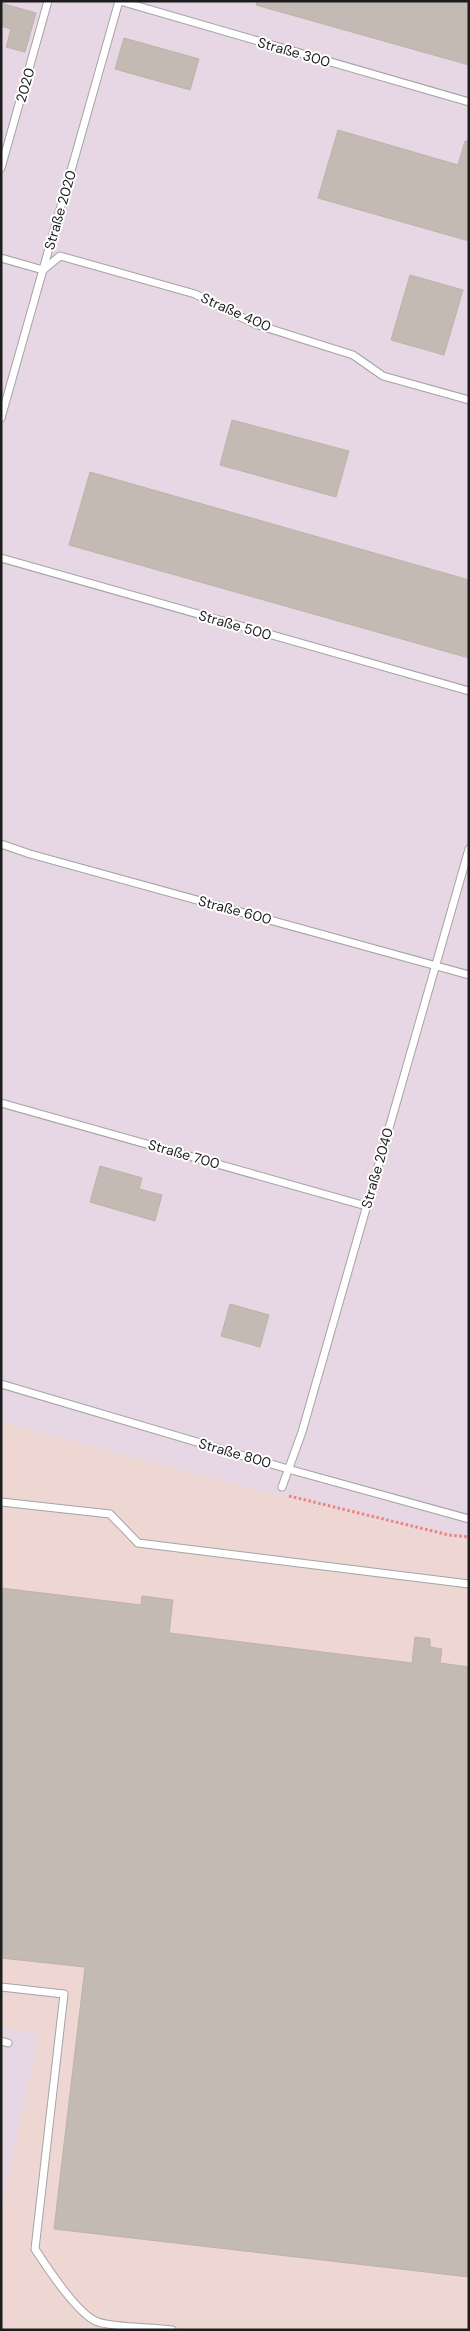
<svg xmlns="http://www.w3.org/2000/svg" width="470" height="2331" font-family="'DM Sans',sans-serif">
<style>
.commercial{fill:#eed6d3}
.industrial{fill:#e7d6e3}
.building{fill:#c2bab3;stroke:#bfb2a7}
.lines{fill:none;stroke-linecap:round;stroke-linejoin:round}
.lane-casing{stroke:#a4a4a4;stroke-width:9}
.path{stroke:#f38370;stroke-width:3;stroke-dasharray:2.5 2.5;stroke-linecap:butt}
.lane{stroke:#fff;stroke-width:7}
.labels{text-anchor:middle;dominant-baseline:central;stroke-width:4;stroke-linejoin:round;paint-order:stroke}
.street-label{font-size:14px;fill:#1d1d1d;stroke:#fff}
</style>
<rect width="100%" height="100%" fill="#eeebe4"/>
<path class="commercial" d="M1 1422 277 1495 443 1537 469 1541V2330H1V2210L39 2036 1 2025Z"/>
<g class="industrial">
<path d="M1 1H469V1541L443 1537 277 1495 1 1422Z"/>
<path d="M1 2025 39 2036 1 2210Z"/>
</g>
<g class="building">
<path d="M257 1H469V65L256 5Z"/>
<path d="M1 3 36 13 25 52 6 47 11 29 1 26Z"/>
<path d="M124 38 199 59 190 90 115 69Z"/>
<path d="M338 130 458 165 465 141H469V241L318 198Z"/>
<path d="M410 275 463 290 444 355 391 340Z"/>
<path d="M232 420 349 451 336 497 220 465Z"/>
<path d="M90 472 469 580V658L69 545Z"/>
<path d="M100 1166 142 1178 139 1189 162 1195 155 1221 90 1202Z"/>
<path d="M230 1304 269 1315 260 1347 221 1336Z"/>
<path d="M1 1588 141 1605 142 1596 173 1600 169 1633 412 1663 415 1637 430 1639V1647L442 1649 440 1663 469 1667V2277L54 2229 85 1967 1 1958Z"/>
</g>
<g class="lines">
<g class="lane-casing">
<g id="lane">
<path d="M120 1 469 102"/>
<path d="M1 168 48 1"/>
<path d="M1 258 43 270 60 256 195 294 255 324 353 355 383 376 469 400"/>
<path d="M1 418 119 1"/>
<path d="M1 558 469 691"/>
<path d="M1 844 30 854 469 975"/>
<path d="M1 1103 366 1206"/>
<path d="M1 1384 288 1469 469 1519"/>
<path d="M282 1487 302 1432 469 849"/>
<path d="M1 1502 110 1514 138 1543 469 1584"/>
<path d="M1 1987 64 1994 35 2249C46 2266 79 2316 98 2322 118 2328 150 2327 172 2330"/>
<path d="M1 2041 8 2043"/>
</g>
</g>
<path class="path" d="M289 1496 449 1535 469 1537"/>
<use href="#lane" class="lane"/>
</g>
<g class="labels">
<g class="street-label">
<text transform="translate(294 52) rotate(16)">Straße 300</text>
<text transform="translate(25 85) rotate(-74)">2020</text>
<text transform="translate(60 210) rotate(-74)">Straße 2020</text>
<text transform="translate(236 312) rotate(24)">Straße 400</text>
<text transform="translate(235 625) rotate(16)">Straße 500</text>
<text transform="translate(235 910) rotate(15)">Straße 600</text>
<text transform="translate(184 1154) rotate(16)">Straße 700</text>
<text transform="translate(377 1168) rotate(-74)">Straße 2040</text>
<text transform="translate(235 1453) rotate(16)">Straße 800</text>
</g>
</g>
<rect width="470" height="2331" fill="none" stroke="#1d1d1d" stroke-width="5"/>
</svg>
